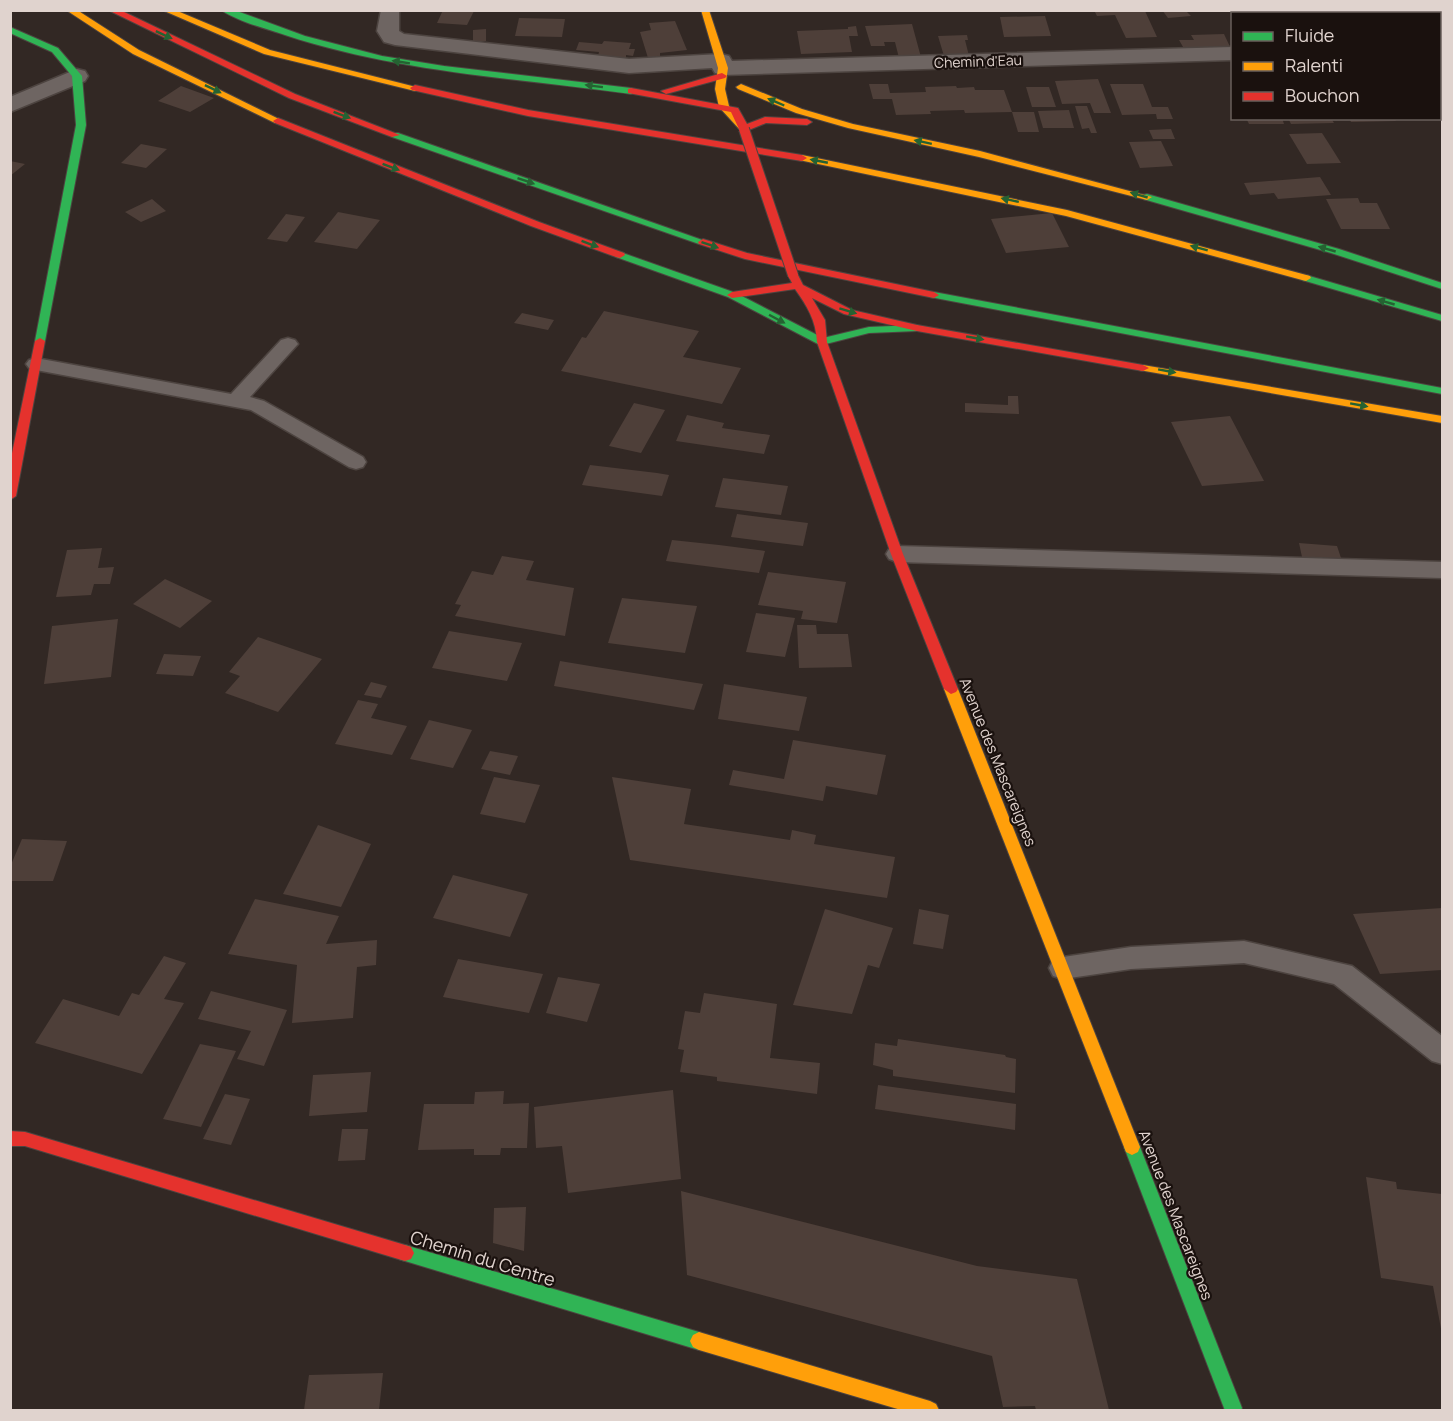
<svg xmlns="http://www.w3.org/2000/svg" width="1453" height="1421" font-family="Manrope,sans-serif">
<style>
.building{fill:#4e3f39}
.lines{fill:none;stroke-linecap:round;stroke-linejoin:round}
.lane-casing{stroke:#4d4440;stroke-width:3}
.street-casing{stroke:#4d4440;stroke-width:3}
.fast-casing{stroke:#4d4440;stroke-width:2}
.slow-casing{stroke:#4d4440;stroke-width:2}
.jam-casing{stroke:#4d4440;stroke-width:2}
.lane{fill:#6e6562;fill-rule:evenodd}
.street{fill:#6e6562;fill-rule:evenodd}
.fast{fill:#30b455;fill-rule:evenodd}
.slow{fill:#ff9f0a;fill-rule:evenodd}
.jam{fill:#e5322d;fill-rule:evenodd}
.jam-bridge-casing{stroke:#4d4440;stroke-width:12;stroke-linecap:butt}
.jam-bridge{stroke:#e5322d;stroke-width:10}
.oneway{fill:#256232}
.labels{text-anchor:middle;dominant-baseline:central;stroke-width:4.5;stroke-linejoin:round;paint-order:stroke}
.far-street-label{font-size:14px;fill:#e0d3ce;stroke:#1a110e}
.street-label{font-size:15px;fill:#e0d3ce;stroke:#1a110e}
.near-street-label{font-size:18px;fill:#e0d3ce;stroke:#1a110e}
</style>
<rect width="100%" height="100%" fill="#322824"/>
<g class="building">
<path d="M443 10H469L474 11 467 25 437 23Z"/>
<path d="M1094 10 1145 11 1157 37 1126 38 1115 15 1097 16Z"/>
<path d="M1162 10H1185L1191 16 1168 18Z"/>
<path d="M1413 10H1442V17H1440V14H1415Z"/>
<path d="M1045 16 1051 36 1004 37 1000 17Z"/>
<path d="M519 18 565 19 562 37 515 36Z"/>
<path d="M675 21 687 50 660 53V56L648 58 640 32 651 30 649 23Z"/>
<path d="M912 24 922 61 900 62 895 42H884L885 46H871L865 26Z"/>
<path d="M856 26 858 36H849L852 52 801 54 797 31 848 29V27Z"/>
<path d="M486 29V41L473 42V30Z"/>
<path d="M1224 34 1232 51 1186 52 1179 40H1194L1191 35Z"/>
<path d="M967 35 968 40H965L969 56H944L938 36Z"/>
<path d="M604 41 631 43 629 49H635L633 56 626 55V58L598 56 599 52 576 50 579 42 602 44Z"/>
<path d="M1098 79 1111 113H1094L1090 103 1062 104 1055 81Z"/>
<path d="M869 84H888L890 93 926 92 925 87 956 86 957 88 974 87 975 90H1004L1012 112 965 113 964 110 930 111 931 114 896 115 892 99H873Z"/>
<path d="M1110 84H1143L1152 107H1168L1173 119H1157L1156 114 1122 115Z"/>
<path d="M181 86 214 98 190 112 158 101Z"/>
<path d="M1026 87H1049L1056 107H1032Z"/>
<path d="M1075 106H1087L1097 133H1091L1089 128 1082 129Z"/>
<path d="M1069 110 1074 128H1043L1038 111Z"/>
<path d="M1012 112H1034L1039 132H1018Z"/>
<path d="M1246 118H1282L1284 124H1249Z"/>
<path d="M1288 118H1331L1334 123 1291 124Z"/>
<path d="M1349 118H1394L1396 121 1351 122Z"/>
<path d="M1171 129 1175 139H1153L1149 130Z"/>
<path d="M1322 133 1331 147 1341 163 1307 164 1289 134Z"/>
<path d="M1161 141 1173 166 1140 168 1129 142Z"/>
<path d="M141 144 167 149 146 168 121 163Z"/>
<path d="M10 161 25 164 10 176Z"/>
<path d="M1320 177 1331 195 1278 199 1274 193 1250 195 1244 183Z"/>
<path d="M1358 198 1360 203H1377L1390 229H1341L1326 199Z"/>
<path d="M152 199 166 211 141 222 125 212Z"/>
<path d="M338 212 380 220 357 249 314 242Z"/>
<path d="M1052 213 1069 247 1006 253 991 219Z"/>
<path d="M286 214 305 217 287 242 267 239Z"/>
<path d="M604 311 699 331 683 357 741 368 722 404 561 371 582 337 586 338Z"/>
<path d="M522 313 554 320 548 330 514 323Z"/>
<path d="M1008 396H1018L1019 414 965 412V403L1008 405Z"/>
<path d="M634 403 665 410 641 453 609 446Z"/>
<path d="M687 415 724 423 722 428 770 435 764 454 676 441Z"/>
<path d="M1230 416 1264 481 1202 486 1171 422Z"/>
<path d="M590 465 657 473 669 475 662 496 582 485Z"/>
<path d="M723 478 788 486 781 515 715 507Z"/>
<path d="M737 514 808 523 803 546 731 537Z"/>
<path d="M672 540 719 545 765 551 759 573 666 561Z"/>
<path d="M1299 543 1337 546 1341 558 1302 557Z"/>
<path d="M102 548 98 568 114 567 110 584H94L91 595 56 597 67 550Z"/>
<path d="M502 556 534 561 526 580 574 588 565 636 455 616 461 605 455 604 472 571 493 575Z"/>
<path d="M768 572 846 582 837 623 801 619 803 611 758 605Z"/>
<path d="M165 579 212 601 180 628 133 604Z"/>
<path d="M622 598 697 606 685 653 608 643Z"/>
<path d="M756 613 795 618 785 657 746 652Z"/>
<path d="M118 619 111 677 44 684 52 626Z"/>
<path d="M797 625H816L817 634H848L852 667 799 668Z"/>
<path d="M449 631 522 643 507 681 432 668Z"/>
<path d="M258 637 322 659 278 712 225 693 240 676 229 672Z"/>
<path d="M164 654 201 656 193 676 156 674Z"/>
<path d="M560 661 590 666 703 684 694 710 554 686Z"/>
<path d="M371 682 387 686 381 698 364 695Z"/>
<path d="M724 684 807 697 799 731 718 719Z"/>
<path d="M358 700 378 704 371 718 407 726 392 755 335 744Z"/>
<path d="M429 720 472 730 453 768 410 759Z"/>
<path d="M793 740 886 755 877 795 826 786 823 801 729 785 733 770 784 779Z"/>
<path d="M490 751 518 756 510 775 481 769Z"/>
<path d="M494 777 540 785 525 823 480 814Z"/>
<path d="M612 777 691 789 684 824 790 840 792 830 816 835 814 844 895 857 887 898 630 860Z"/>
<path d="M318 825 371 844 341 907 283 894Z"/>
<path d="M22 839 67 841 53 881H10V867Z"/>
<path d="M453 875 528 894 510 937 433 918Z"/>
<path d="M255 899 339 916 326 944 377 940 376 965 357 967 353 1018 292 1023 297 965 228 954Z"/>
<path d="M1442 908V970L1380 974 1353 914Z"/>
<path d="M825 909 893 928 879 968 868 965 852 1014 793 1005Z"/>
<path d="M919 909 949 915 943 949 913 944Z"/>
<path d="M164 956 186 963 164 999 184 1003 142 1074 35 1043 63 999 119 1016 132 993 139 995Z"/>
<path d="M458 959 543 974 529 1013 443 997Z"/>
<path d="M558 977 600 984 587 1022 546 1013Z"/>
<path d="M211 991 287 1010 264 1066 237 1059 251 1031 198 1019Z"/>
<path d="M704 993 777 1004 770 1058 820 1063 817 1094 717 1081V1077L680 1072 684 1050 678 1049 685 1011 700 1013Z"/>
<path d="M898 1039 1005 1055 1006 1057 1016 1059 1015 1093 893 1076V1070L873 1065 875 1043 897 1046Z"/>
<path d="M200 1044 236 1051 201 1127 163 1119Z"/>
<path d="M371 1072 367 1112 309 1116 313 1075Z"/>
<path d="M878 1085 1016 1104 1015 1130 875 1109Z"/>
<path d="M673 1090 681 1179 568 1193 562 1146 536 1148 534 1107Z"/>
<path d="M504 1091 503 1104 529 1103 527 1148H501L500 1155H474V1149L418 1150 424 1104H474L475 1092Z"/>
<path d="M225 1094 250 1099 231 1145 203 1139Z"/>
<path d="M342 1129H368L365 1160 338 1161Z"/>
<path d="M1366 1177 1396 1182 1397 1189 1442 1194V1334L1433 1286 1381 1278Z"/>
<path d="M681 1191 977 1266 1077 1279 1109 1410H1036L1035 1406 1003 1407 992 1356 687 1275Z"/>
<path d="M526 1207 524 1251 493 1243 494 1208Z"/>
<path d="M383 1373 379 1410H304L309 1375Z"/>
</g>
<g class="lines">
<g class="lane-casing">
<g id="lane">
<path d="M288 338 295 340 298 344 250 397 264 401 363 457 366 462 363 467 356 469 349 467 251 410 36 370 29 368 26 364 29 360 36 358 231 394 281 340Z"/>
<path d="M897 546 1442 562V578L897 562 889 559 886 554 889 549Z"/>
<path d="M1244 941 1352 966 1442 1036V1064L1432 1061 1334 984 1244 963 1131 969 1063 979 1053 976 1049 968 1053 960 1063 957 1131 947Z"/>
</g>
</g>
<g class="street-casing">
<g id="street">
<path d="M381 10H399V31L404 34 629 59 721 54 729 56 732 61 1232 47V60L723 75 715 73 712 68 629 73 395 45 384 42 377 31Z"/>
<path d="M1442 41V54L1440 55V42Z"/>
<path d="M77 69 85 71 88 76 85 81 10 112V97Z"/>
</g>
</g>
<g class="fast-casing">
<g id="fast">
<path d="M221 10H234L305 36 382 56 444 66 631 88 636 91 631 94C514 78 397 72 285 35 264 28 239 22 221 10Z"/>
<path d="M10 27 58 48 82 76 86 125 45 341 40 344 35 341 76 125 72 76 52 52 10 33Z"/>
<path d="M392 133H398L708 242 707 244H699L392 137Z"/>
<path d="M1147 194 1339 249 1442 283V289L1331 253 1143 199V195Z"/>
<path d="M620 252 736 293 823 338 869 327 917 325 922 328 917 331 869 333 822 345 818 344 728 297 616 257 615 255Z"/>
<path d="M1306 275 1442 315V321L1302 280V276Z"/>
<path d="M934 292 1442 388V394L930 297 929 295Z"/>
<path d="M1132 1139 1138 1142 1140 1147 1242 1408 1241 1410H1225L1224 1408 1124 1147 1126 1142Z"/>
<path d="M405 1245 699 1332 705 1335 708 1341 705 1347 699 1350 405 1261 399 1259 396 1253 399 1247Z"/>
</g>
</g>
<g class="slow-casing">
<g id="slow">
<path d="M66 10H77L139 50 283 121 275 123 133 54Z"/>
<path d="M162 10H175L270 50 420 88 415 91 264 54Z"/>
<path d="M701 10H709L728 68 725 89 729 106 747 127V131H741L719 107 715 89 718 68Z"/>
<path d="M741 84 802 109 853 124 980 151 1152 197 1147 200 979 157 848 128 796 113 738 89 736 87Z"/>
<path d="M802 155 1067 210 1310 276 1311 278 1306 281 1302 280 1066 216 799 160V156Z"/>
<path d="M1143 365 1442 416V423L1139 370 1137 368Z"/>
<path d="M951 684 958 689 1140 1147 1138 1152 1132 1155 1126 1152 1124 1147 944 689Z"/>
<path d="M699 1332 930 1401 936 1404 939 1410H901L699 1350 693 1347 690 1341 693 1335Z"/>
</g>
</g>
<g class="jam-casing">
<g id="jam">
<path d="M108 10H120L295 94 400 135 392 137 289 98Z"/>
<path d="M722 73 727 76 725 78 666 94 661 91Z"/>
<path d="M415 85 528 110 802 155 807 158 802 161 528 116 412 90 410 88Z"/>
<path d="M631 88 738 108 747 124 765 117 807 119 812 122 807 125 766 123 744 132 739 129 731 112 628 93V89Z"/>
<path d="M278 118 539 222 624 253 625 255 620 258 616 257 531 226 275 123 273 121Z"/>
<path d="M703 239 747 253 934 292 939 295 934 298 745 259 699 244 698 242Z"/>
<path d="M793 272 797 273 803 285 852 310 917 325 1143 365 1149 368 1143 371 917 331 844 314 812 298 825 320 827 342 903 554 958 689 956 692 951 694 944 689 891 554 817 342C816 320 807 306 795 289L732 298 727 295 732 292 792 283 788 275Z"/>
<path d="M40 338 45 341 16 496 10 500V463L35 341Z"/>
<path d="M10 1131 25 1132 405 1245 411 1247 414 1253 411 1259 405 1261 25 1146H10Z"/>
</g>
</g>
<use href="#lane" class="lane"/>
<use href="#street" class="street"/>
<use href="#fast" class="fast"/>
<use href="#slow" class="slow"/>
<use href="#jam" class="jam"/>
<g class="jam-bridge-casing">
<path id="jam-bridge" d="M744 129 793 275"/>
</g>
<use href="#jam-bridge" class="jam-bridge"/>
</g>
<defs><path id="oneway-solid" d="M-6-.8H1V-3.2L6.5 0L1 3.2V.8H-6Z" transform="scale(1.5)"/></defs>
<g class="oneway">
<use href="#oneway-solid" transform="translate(164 35) rotate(25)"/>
<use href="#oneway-solid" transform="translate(401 62) rotate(-171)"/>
<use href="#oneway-solid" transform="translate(594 86) rotate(-173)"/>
<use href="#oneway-solid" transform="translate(213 89) rotate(26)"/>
<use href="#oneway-solid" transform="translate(776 102) rotate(-157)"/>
<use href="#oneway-solid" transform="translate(342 115) rotate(21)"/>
<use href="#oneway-solid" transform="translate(923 142) rotate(-168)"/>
<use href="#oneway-solid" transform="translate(819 161) rotate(-169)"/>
<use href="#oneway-solid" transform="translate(391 167) rotate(21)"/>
<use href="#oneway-solid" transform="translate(526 181) rotate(19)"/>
<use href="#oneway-solid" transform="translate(1139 195) rotate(-164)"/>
<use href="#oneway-solid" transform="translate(1010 200) rotate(-168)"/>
<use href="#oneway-solid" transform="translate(590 244) rotate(20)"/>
<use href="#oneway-solid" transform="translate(710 245) rotate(19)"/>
<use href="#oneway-solid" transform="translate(1199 248) rotate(-165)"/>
<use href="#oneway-solid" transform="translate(1327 249) rotate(-164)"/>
<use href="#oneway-solid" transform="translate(1386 302) rotate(-164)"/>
<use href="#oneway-solid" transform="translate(848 311) rotate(17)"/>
<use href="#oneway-solid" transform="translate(777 319) rotate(28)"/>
<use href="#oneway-solid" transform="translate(975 338) rotate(10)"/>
<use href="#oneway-solid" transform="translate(1167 371) rotate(10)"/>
<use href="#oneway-solid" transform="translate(1359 405) rotate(10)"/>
</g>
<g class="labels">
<g class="far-street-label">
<text transform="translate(978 61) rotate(-2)">Chemin d'Eau</text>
</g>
<g class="street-label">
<text transform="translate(998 762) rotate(68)">Avenue des Mascareignes</text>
<text transform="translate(1176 1215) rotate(69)">Avenue des Mascareignes</text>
</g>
<g class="near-street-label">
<text transform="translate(483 1258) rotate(17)">Chemin du Centre</text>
</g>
</g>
<rect width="1453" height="1421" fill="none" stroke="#e0d3ce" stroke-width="24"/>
<rect x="1231" y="12" width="210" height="108" fill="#1a110e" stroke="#695f5b" stroke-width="1.5"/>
<rect x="1243" y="32" width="30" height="9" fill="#30b455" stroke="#695f5b" stroke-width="1.5"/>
<text x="1285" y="42" font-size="18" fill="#e0d3ce">Fluide</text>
<rect x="1243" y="62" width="30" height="9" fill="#ff9f0a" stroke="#695f5b" stroke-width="1.5"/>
<text x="1285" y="72" font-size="18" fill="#e0d3ce">Ralenti</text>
<rect x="1243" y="92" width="30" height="9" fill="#e5322d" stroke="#695f5b" stroke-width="1.5"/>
<text x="1285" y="102" font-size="18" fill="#e0d3ce">Bouchon</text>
</svg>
